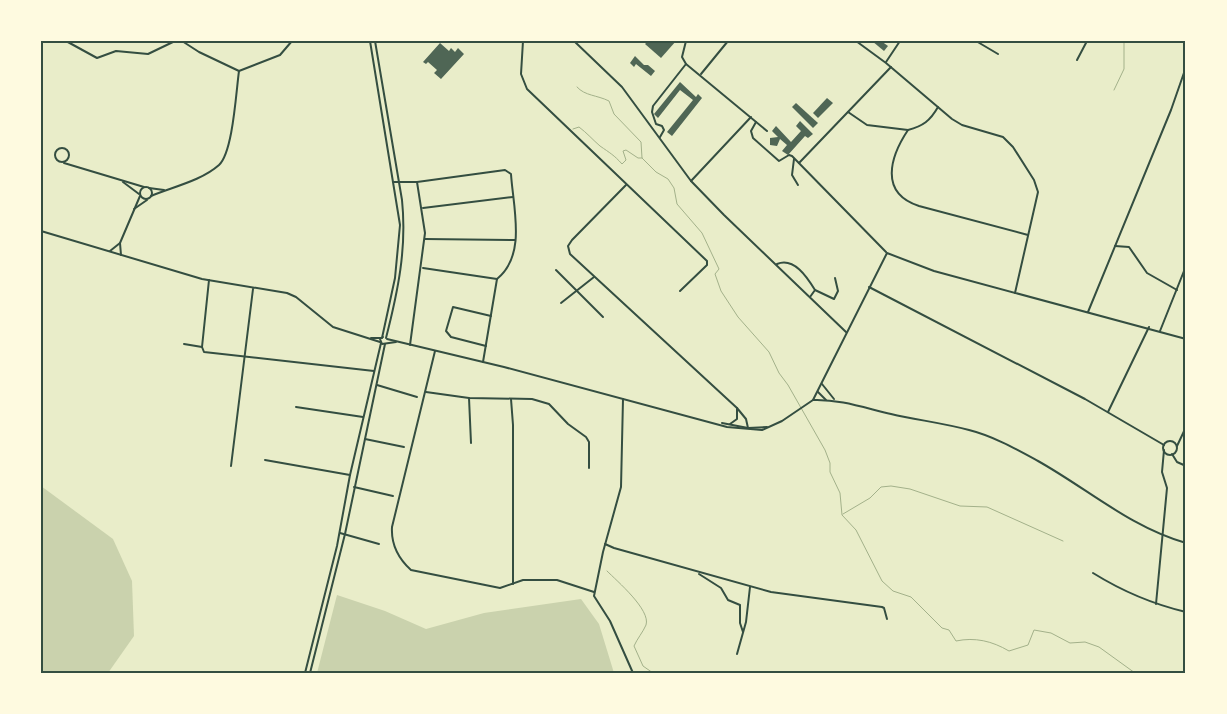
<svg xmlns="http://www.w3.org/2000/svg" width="1227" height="714" font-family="'Work Sans',sans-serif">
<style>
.green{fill:#cad2ad}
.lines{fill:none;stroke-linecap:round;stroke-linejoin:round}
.stream{stroke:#a3b18a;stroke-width:1}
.building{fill:#4f6655}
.minor{stroke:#344e41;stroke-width:2}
.tertiary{stroke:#344e41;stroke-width:2}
.neatline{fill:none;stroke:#344e41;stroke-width:2}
</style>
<rect width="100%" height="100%" fill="#e9edc9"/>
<g class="green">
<path d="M41 486 113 539 132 581 134 636 108 673H41Z"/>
<path d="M337 595 385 611 426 629 484 613 581 599 599 624 614 673H317Z"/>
</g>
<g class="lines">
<g class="stream">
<path d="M577 87C585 96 597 95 609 101L614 114 641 142 642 158 656 172 668 179 674 188 677 204 702 233 719 269 715 274 721 291 738 317 769 352 779 373 788 385 825 450 830 463V472L840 493 842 515 856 530 882 581 893 591 911 597 942 628 949 630 956 641C975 637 992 641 1009 651L1028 645 1034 630 1051 633 1070 643 1085 642 1099 647 1135 673"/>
<path d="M1114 90 1124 69V41"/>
<path d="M573 129 579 127C587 133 593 140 600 146 610 153 614 155 622 164L626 160 623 151 626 150 638 158H642"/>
<path d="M843 514 870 498 881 487 891 486 910 489 960 506 987 507 1063 541"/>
<path d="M607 571C617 581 651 610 646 625 643 632 637 639 634 646L643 666 653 673"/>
</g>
</g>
<g class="building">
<path d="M648 41H676L661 58 645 44Z"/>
<path d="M872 41H881L888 46 884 51Z"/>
<path d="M440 43 449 51 451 48 455 52 458 48 464 54 441 79 434 73 437 70 428 62 426 64 423 62Z"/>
<path d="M635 56 644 65H648L655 71 651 76 636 64 634 67 630 63Z"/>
<path d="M680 82 696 97 698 94 702 98 672 136 667 132 693 100 680 90 658 118 654 114Z"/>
<path d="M827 98 833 103 818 118 813 113Z"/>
<path d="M796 103 818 123 813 128 792 107Z"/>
<path d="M800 121 813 134 808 138 805 136 788 155 782 151 787 145 780 139 777 146 770 145V138L778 137 772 131 776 126 791 142 801 131 796 126Z"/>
</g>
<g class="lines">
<g class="minor">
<path d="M66 41 97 58 116 51 148 54 175 41"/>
<path d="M182 41 199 52 239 71 280 55 292 41"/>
<path d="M523 41 521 74 527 89 707 261V265L680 291"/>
<path d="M686 41 682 57 686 64 767 131"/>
<path d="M856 41 886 63 952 119 962 125 1003 137 1013 147 1034 180 1038 192 1015 293"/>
<path d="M976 41 998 54"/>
<path d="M1107 41 1108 42"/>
<path d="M1077 60 1087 41"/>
<path d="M886 62 900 41"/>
<path d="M701 74 728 41"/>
<path d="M938 107C930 121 923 126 908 130 890 157 879 193 919 206L1028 235"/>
<path d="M848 112 867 125 908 130"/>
<path d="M756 122 751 131 753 138 779 161 789 155 792 156 886 252"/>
<path d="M660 137 664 130 662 126 656 124 652 112 653 106 686 64"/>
<circle cx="62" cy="155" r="7"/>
<path d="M794 159 792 175 798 185"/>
<path d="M64 163 144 187"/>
<path d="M799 163 891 67"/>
<path d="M691 181 751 117"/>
<path d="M123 182 139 194"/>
<path d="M394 182H417L505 170 511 174C513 207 527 255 497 279L483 362"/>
<path d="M626 185 572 240 568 246 570 254 737 408 746 419 748 428"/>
<circle cx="146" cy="193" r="6"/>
<path d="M149 188 164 190"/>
<path d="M151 196C172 187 201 181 219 165 233 152 236 92 239 71"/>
<path d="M423 208 513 197"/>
<path d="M134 209 147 200"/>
<path d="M425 239 515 240"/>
<path d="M1115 246 1129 247 1147 273 1177 290"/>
<path d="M110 251 120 243"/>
<path d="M121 255 120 243 140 196"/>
<path d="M777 264C794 257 807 277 815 290L810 297"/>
<path d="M423 268 497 279"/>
<path d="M556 270 603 317"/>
<path d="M209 280 202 347 204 352 374 371"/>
<path d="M869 287 1085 399 1164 445"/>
<path d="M815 290 834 299 838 291 835 278"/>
<path d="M561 303 594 277"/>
<path d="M1088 312 1171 110 1186 67"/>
<path d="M1160 331 1186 266"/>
<path d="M184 344 202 347"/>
<path d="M410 345 425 233 417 182"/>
<path d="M486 346 451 337 446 331 453 307 491 316"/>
<path d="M435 351 392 527C391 544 399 559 411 570L500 588 523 580H557L594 592"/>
<path d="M822 384 834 399"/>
<path d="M377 385 417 397"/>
<path d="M426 392 469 398 532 399 549 404 568 424 586 437 589 442V468"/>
<path d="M818 392 826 400"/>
<path d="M469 398 471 443"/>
<path d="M511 399 513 425V584"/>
<path d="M623 399 621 487 603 552 594 596 610 621 633 673"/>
<path d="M813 400C840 399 865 408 891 414 917 420 943 423 969 430 993 436 1016 449 1038 461 1088 489 1130 527 1186 543"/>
<path d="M296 407 363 417"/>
<path d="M1108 412 1149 327"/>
<path d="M730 424 737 419V408"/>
<path d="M365 439 404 447"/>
<circle cx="1170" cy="448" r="7"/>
<path d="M1172 454 1177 462 1186 466"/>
<path d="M265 460 350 475"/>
<path d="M231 466 253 289"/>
<path d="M354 487 393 496"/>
<path d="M340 533 379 544"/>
<path d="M605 544 614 548 771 592 882 607 884 608 887 619"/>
<path d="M1093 573C1122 591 1152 604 1186 612"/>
<path d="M699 574 721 588 728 600 740 605V623L743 632"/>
<path d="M1156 604 1167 488 1162 472 1164 450"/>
<path d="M737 654 746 622 750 587"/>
</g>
<g class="tertiary">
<path d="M370 41 400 225 395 278 382 338"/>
<path d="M375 41 402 200C407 248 398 291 386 338"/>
<path d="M574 41 622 87 691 181 724 215 846 332"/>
<path d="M41 231 202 279 287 293 296 297 333 327 380 342"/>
<path d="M383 337 380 339 382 344 396 342"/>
<path d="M371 338H381"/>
<path d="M387 339 504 367 727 427 762 430 782 421 813 400 887 253 934 271 1186 339"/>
<path d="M722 423 748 428 767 427"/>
<path d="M1177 446 1186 427"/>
<path d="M305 673 337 546 350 475 381 343"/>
<path d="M310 673 345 534 385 344"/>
</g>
</g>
<rect width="1227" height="714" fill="none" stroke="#fefae0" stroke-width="85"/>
<rect x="42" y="42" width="1142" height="630" class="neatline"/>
</svg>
